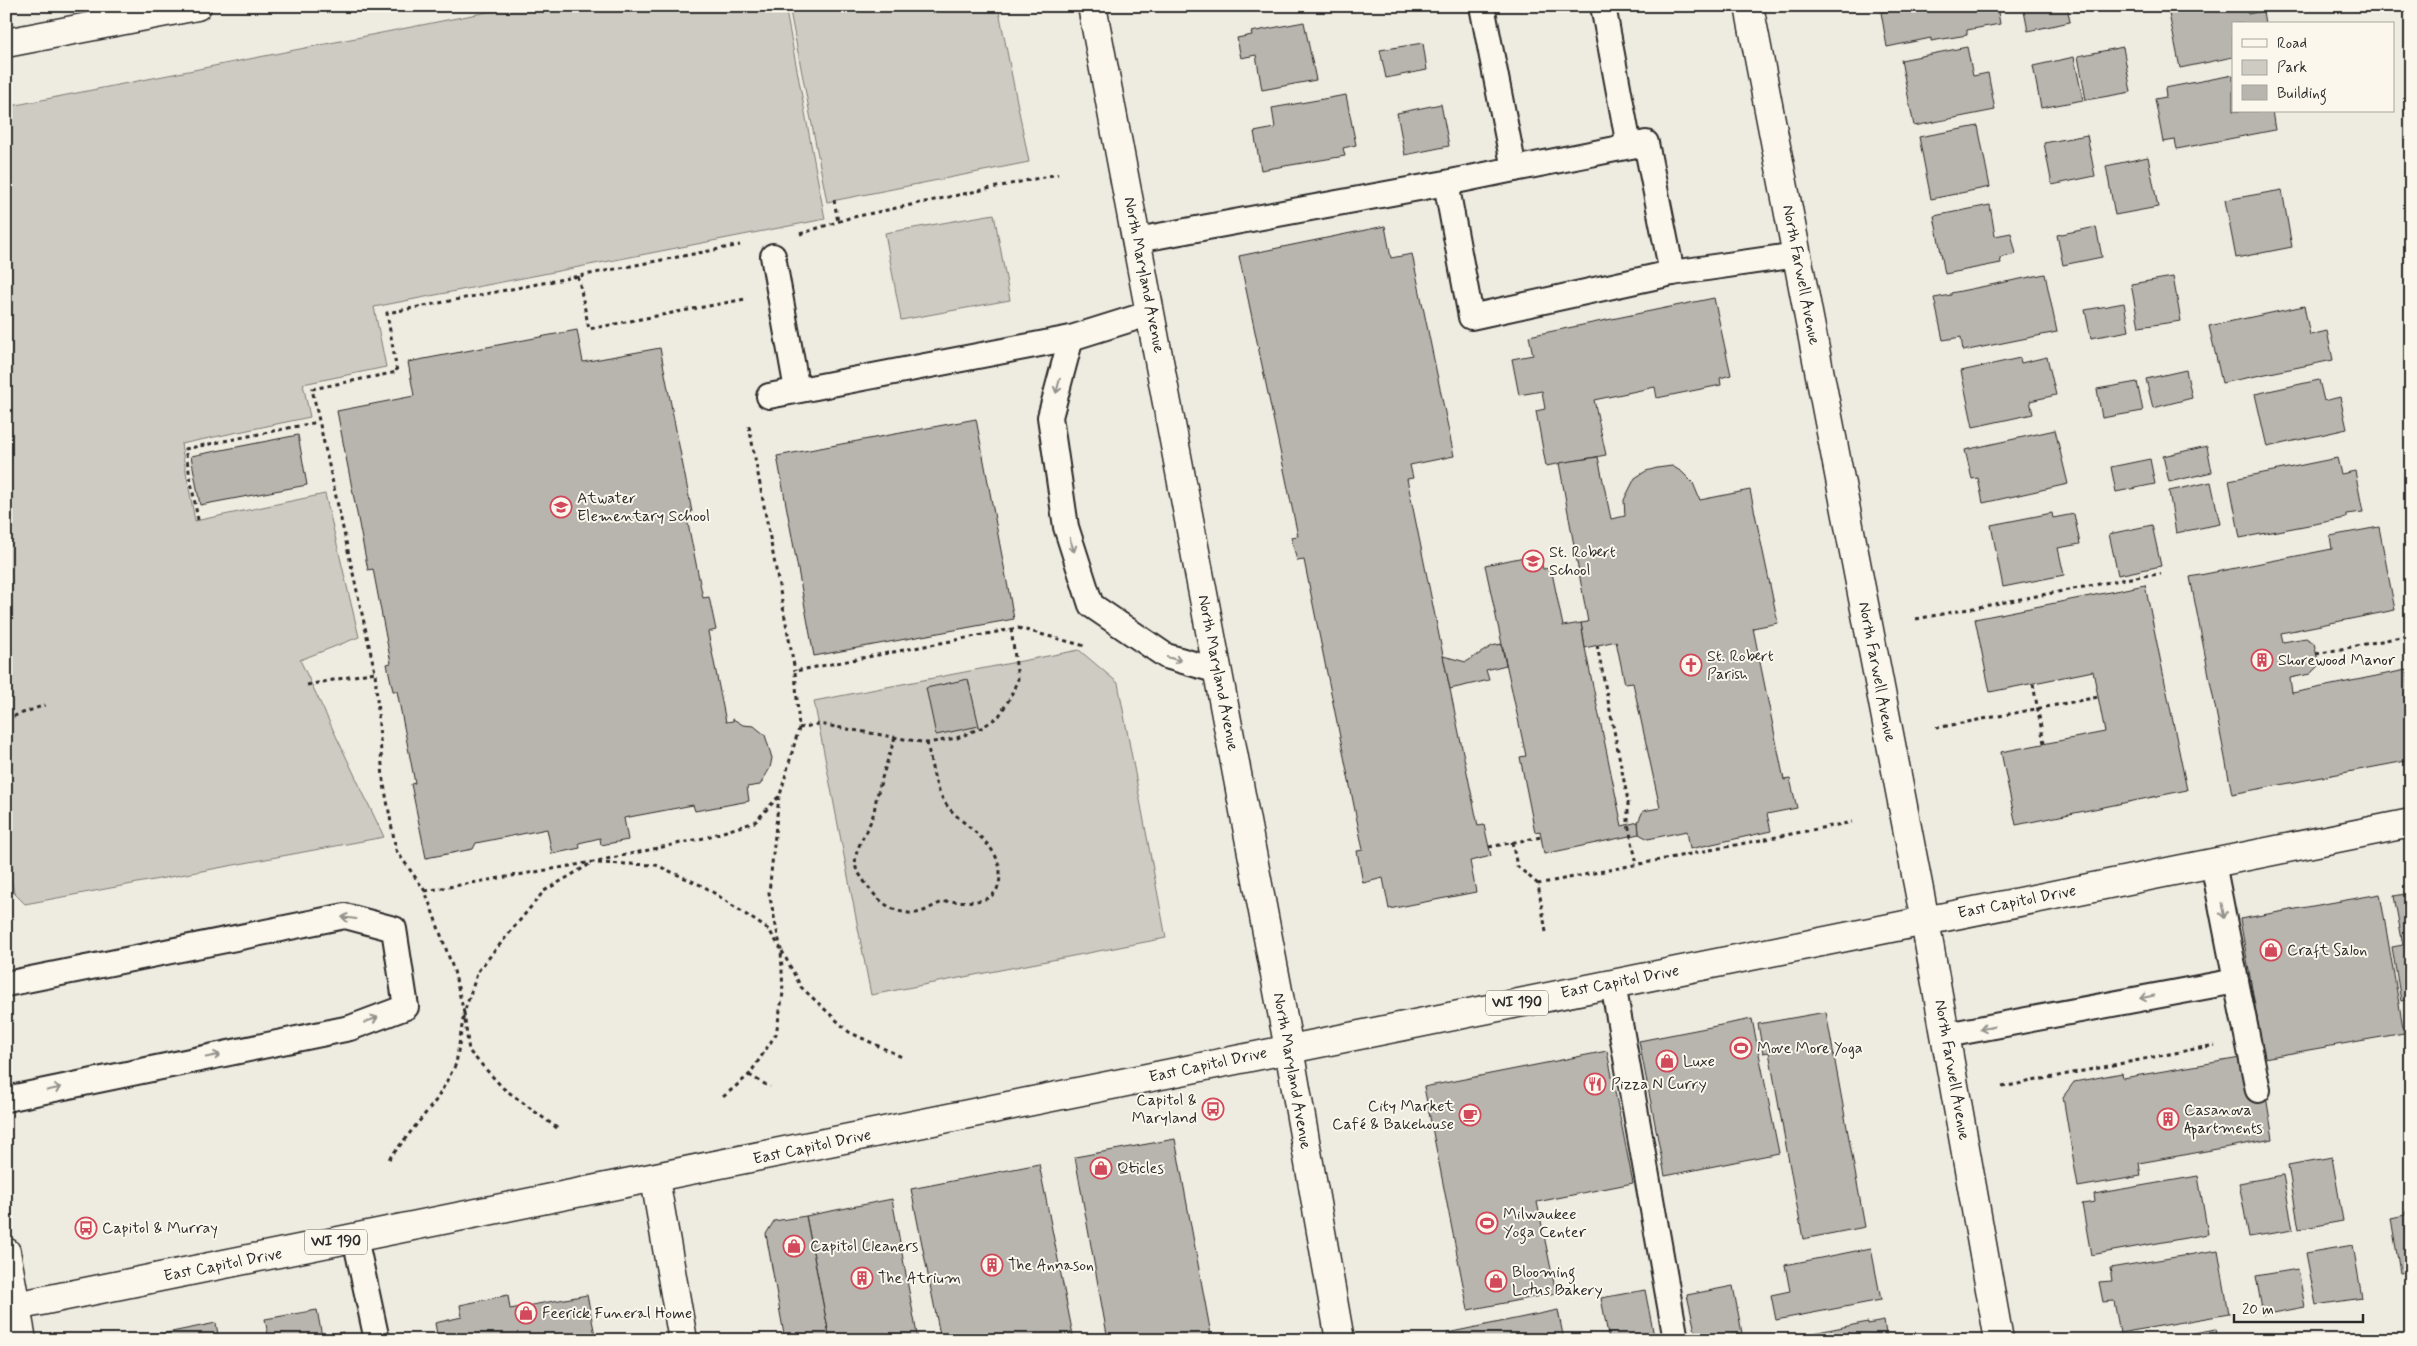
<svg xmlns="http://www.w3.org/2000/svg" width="2417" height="1346" font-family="Mynerve,sans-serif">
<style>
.green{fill:#cecbc2;stroke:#7c7b76}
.building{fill:#b8b5ae;stroke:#2b2b2b}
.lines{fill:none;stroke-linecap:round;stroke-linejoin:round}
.service-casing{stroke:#2b2b2b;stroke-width:28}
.minor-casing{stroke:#2b2b2b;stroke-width:31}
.tertiary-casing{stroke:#2b2b2b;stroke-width:31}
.primary-casing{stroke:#2b2b2b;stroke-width:31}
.path{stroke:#2b2b2b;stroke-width:3;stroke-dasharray:4 4;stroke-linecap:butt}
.service{stroke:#fbf7ec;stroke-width:24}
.minor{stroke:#fbf7ec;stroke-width:28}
.tertiary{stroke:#fbf7ec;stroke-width:28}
.primary{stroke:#fbf7ec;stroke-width:28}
.oneway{stroke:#93918c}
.labels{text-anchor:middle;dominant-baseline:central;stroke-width:4;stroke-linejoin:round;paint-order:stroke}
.shield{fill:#fbf7ec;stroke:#696865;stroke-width:1}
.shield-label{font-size:15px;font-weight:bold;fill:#2b2b2b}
.street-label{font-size:16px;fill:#2b2b2b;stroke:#fbf7ec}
.poi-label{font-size:16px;fill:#2b2b2b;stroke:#fbf7ec;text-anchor:start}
</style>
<rect width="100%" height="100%" fill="#eeebe0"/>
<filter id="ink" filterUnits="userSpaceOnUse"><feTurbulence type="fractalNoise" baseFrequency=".02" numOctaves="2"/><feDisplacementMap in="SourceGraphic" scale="10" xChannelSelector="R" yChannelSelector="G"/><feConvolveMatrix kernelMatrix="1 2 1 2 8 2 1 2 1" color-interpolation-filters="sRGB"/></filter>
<g filter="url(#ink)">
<g class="green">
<path d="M518 6H785L825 219 374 307 386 367 303 384 310 417 181 444 195 521 325 494 359 637 300 660 384 837 25 904 14 893 6 854V107Z"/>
<path d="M789 6H998L1029 162 827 202Z"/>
<path d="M994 214 1010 300 901 320 885 233Z"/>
<path d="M1079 650 1118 683 1166 938 871 995 814 701Z"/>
</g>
<g class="building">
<path d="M1243 6H1274L1244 12Z"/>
<path d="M1896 6H1997L2000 24 1967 30V35L1931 41V38L1887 47 1881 12 1896 10Z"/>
<path d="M2023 6H2067L2070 22 2028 31Z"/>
<path d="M2180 6H2247L2248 14 2263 11 2265 24H2233V57L2180 68 2168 9Z"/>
<path d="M1304 22 1316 80 1262 90 1256 55 1241 58 1237 38 1252 35 1251 32Z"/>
<path d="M1423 43 1427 70 1386 78 1380 50Z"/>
<path d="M1967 47 1973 76 1988 73 1995 110 1914 126 1901 60Z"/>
<path d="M2123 47 2131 92 2086 100 2078 56Z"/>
<path d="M2074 57 2083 100 2041 108 2033 66Z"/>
<path d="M2233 75V111H2272L2275 130 2177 149 2175 140 2163 142 2155 99 2166 97 2165 88Z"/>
<path d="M1346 95 1356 145 1343 148 1345 156 1261 170 1254 132 1275 128 1272 108Z"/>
<path d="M1441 104 1449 146 1405 155 1397 113Z"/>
<path d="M1978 126 1990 187 1931 199 1919 137Z"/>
<path d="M2087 135 2095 176 2052 185 2044 143Z"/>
<path d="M2148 157 2158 207 2115 215 2106 166Z"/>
<path d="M2282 190 2292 247 2236 258 2225 200Z"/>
<path d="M1990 205 1995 236 2011 233 2016 254 2000 258 2001 263 1945 274 1934 216Z"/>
<path d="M1385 226 1391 258 1412 254 1454 456 1410 465 1413 478 1407 479 1478 826 1484 825 1491 856 1470 861 1476 892 1389 909 1383 878 1363 883 1357 851 1363 850 1304 560 1297 561 1291 537 1298 536 1239 256Z"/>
<path d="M2096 227 2102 257 2063 265 2057 235Z"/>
<path d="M2045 274 2057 332 1963 351 1961 337 1943 340 1934 298 1951 295V293Z"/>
<path d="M2173 277 2181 321 2139 327 2131 284Z"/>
<path d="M1714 298 1731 375 1720 378 1721 385 1657 398 1655 387 1594 400 1606 455 1546 466 1536 411 1545 409 1542 391 1519 395 1512 359 1533 355 1529 336Z"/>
<path d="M2124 303 2129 331 2091 338 2085 310Z"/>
<path d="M2304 306 2310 335 2327 331 2333 360 2222 383 2209 326Z"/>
<path d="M577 330 583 362 660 348 692 512 686 514 703 598 709 597 716 630 708 632 726 722 733 721V719L743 725 754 726 765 735 772 758 770 768 760 785 747 787 749 801 695 811 693 805 624 818 628 840 601 845 600 838 579 843 580 848 552 854 547 829 476 843 473 849 426 858 411 784 415 783 397 691H393L387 664 391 663 373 569 368 570 337 411 414 396 408 362Z"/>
<path d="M2047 357 2056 395 2030 401 2033 414 1973 427 1961 371 2020 358 2021 363Z"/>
<path d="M2186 370 2192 398 2153 408 2146 379Z"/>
<path d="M2319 380 2324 401 2340 397 2347 429 2267 447 2255 394Z"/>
<path d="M2137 382 2143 411 2102 418 2097 389Z"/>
<path d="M976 419 1014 619 814 656 777 456Z"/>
<path d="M2055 430 2068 484 1983 503 1978 478 1972 479 1965 450Z"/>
<path d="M298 435 307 485 200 505 191 456Z"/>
<path d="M2207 446 2212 472 2169 482 2163 456Z"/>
<path d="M1598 457 1611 519 1625 516 1624 500 1635 478 1646 471 1657 468 1672 466 1682 472 1693 483 1700 500 1750 490 1778 623 1753 628 1784 780 1790 779 1797 808 1767 814 1771 831 1690 849 1687 831 1648 839 1639 834 1638 822 1643 811 1660 808 1633 683 1625 684 1616 641 1585 648 1581 623 1588 622 1559 463Z"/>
<path d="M2337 458 2341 474 2355 471 2363 512 2346 514V518L2240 538 2229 480Z"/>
<path d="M2150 459 2155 484 2116 492 2111 467Z"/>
<path d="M2211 482 2220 524 2176 533 2169 491Z"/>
<path d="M2052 513 2053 518 2074 514 2080 544 2058 548 2064 575 2003 587 1991 525Z"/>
<path d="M2152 525 2161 566 2118 575 2109 534Z"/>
<path d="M2379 527 2395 610 2281 633 2283 642 2306 638 2314 643 2319 665 2310 674 2290 678 2292 693 2406 670 2411 695V760L2232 794 2190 577 2332 549 2330 536Z"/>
<path d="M1539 554 1543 569 1551 568 1563 626 1581 623 1585 648 1622 826 1638 822 1639 834 1544 854 1540 831 1535 832 1520 757 1526 756 1485 565Z"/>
<path d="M2145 585 2187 790 2016 825 2001 752 2105 732 2093 671 1990 692 1975 619Z"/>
<path d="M1501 644 1506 665 1486 670 1489 680 1450 689 1443 656 1466 662 1492 646Z"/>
<path d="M968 679 979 726 936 735 926 688Z"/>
<path d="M2411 893V999L2401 1001 2392 947 2403 945 2394 896Z"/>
<path d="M2380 894 2404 1033 2264 1058 2240 919Z"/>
<path d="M1826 1012 1865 1227 1803 1239 1769 1052 1763 1053 1758 1024Z"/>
<path d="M1752 1019 1779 1153 1665 1176 1639 1041Z"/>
<path d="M1607 1051 1633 1183 1537 1202 1556 1293 1468 1310 1424 1087Z"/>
<path d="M2246 1057 2266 1096 2273 1139 2139 1163 2141 1176 2078 1187 2063 1097 2074 1082 2122 1073 2123 1078Z"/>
<path d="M1175 1139 1212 1340H1108L1075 1157Z"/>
<path d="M2332 1157 2343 1221 2299 1229 2288 1165Z"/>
<path d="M1039 1164 1074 1340H941L911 1189Z"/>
<path d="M2283 1175 2293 1230 2249 1237 2239 1183Z"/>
<path d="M2198 1176 2208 1234 2091 1255 2082 1204 2095 1202 2094 1194Z"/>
<path d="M892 1199 918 1340H830L806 1216Z"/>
<path d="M2411 1211V1271L2400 1273 2391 1218 2405 1215V1212Z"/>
<path d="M806 1216 830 1340H785L766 1234 774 1221Z"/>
<path d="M2353 1245 2362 1298 2316 1305 2306 1253Z"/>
<path d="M1871 1248 1881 1300 1776 1320 1771 1295 1790 1291 1785 1265Z"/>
<path d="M2218 1250 2229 1314 2120 1333 2114 1301 2103 1302 2099 1282 2112 1281 2110 1268Z"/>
<path d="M2298 1269 2305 1307 2263 1315 2256 1276Z"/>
<path d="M1733 1286 1742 1333 1697 1340 1687 1295Z"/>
<path d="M1645 1290 1654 1336 1636 1340H1609L1601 1298Z"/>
<path d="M508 1295 510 1309 587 1295 596 1340H438L435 1323 462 1317 460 1305Z"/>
<path d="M317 1310 322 1336 343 1332 344 1340H269L265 1319Z"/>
<path d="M1558 1310 1564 1340H1448L1447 1333Z"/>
<path d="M1884 1321 1887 1340H1778L1868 1322V1324Z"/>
<path d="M216 1323 219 1340H137V1339Z"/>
<path d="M2216 1329 2218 1340H2155Z"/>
</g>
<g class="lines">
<g class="service-casing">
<g id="service">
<path d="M1482 6 1514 169 1646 143 1672 273"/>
<path d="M1603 6 1629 146"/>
<path d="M1446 183 1514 169"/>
<path d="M1137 240 1446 183 1471 317 1672 273 1797 255"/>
<path d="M773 256 797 390"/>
<path d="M1071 338 1050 417 1066 527 1091 605 1166 656 1218 671"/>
<path d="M769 396 1071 338 1151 313"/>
<path d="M2236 981 2258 1090"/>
<path d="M6 984 345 916 394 929 406 1007 350 1028 6 1099"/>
<path d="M1613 984 1676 1340"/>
<path d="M1946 1035 2236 981 2213 863"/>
<path d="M355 1238 377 1340"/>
</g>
</g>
<g class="minor-casing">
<g id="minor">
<path d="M1092 6 1289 1049"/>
<path d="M1749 6 1925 921 1999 1340"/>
<path d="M6 43 197 6"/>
<path d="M655 1179 683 1340"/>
<path d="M6 1252 22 1340"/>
</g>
</g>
<g class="tertiary-casing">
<path id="tertiary" d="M1289 1049 1340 1340"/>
</g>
<g class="primary-casing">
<path id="primary" d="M6 1308 2411 823"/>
</g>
<g class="path">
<path d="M834 200 838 222"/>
<path d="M800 234 849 218 1058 174"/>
<path d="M578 276 589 329 745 299"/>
<path d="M749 426 795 671"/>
<path d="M198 520 185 449 318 422"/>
<path d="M1916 619 2141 576 2161 574"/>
<path d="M1597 645 1628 801V824L1637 864"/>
<path d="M2316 654 2411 635"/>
<path d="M2033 684 2044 743"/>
<path d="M307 685 375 672"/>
<path d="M6 719 45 705"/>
<path d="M799 728 819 724 927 743 957 738 983 727 999 716 1010 698 1018 679 1011 629"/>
<path d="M1936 728 2098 697"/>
<path d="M895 737C889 757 882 776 877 796 875 803 875 811 872 818 867 833 852 851 856 868 857 871 860 875 862 878 874 897 891 915 916 913 926 912 934 904 944 902 966 899 999 910 1000 875 1001 845 966 828 949 808 934 790 932 765 927 743"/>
<path d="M779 796 769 893 780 945"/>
<path d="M1512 842 1517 866 1538 884"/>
<path d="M1489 847 1541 837"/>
<path d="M598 863 656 865 705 887 769 930 781 949 783 993 776 1034 749 1075 723 1097"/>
<path d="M425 891 593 862 704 838 755 822 780 795 799 728 795 671 1018 628 1085 646"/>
<path d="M1546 932 1538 884 1852 822"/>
<path d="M782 951 801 987 849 1032 904 1058"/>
<path d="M749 1075 770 1087"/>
<path d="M2002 1087 2215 1045"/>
<path d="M557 1128 503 1088 469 1051 464 1013 478 971 544 891 590 864"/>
<path d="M389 1159 437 1099 456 1064 464 1013 454 971 425 891 396 850 383 779 375 672 312 389 397 372 387 313 740 245"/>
</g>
<use href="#service" class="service"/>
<use href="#minor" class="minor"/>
<use href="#tertiary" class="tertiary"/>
<use href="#primary" class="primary"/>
</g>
<defs><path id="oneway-shaft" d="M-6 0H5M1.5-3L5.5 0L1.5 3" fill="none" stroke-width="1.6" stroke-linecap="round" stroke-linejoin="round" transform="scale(1.25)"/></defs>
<g class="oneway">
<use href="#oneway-shaft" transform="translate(1058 386) rotate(105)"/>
<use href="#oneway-shaft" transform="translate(1072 545) rotate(72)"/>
<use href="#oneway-shaft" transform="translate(1174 659) rotate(16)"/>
<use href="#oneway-shaft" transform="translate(2223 911) rotate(79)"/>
<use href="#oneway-shaft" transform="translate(349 918) rotate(-173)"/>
<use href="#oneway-shaft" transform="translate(2147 997) rotate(169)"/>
<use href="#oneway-shaft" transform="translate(371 1020) rotate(-21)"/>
<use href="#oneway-shaft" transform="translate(1987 1028) rotate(169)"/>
<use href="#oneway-shaft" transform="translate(213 1056) rotate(-12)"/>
<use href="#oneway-shaft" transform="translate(54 1089) rotate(-12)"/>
</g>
</g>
<defs>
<g id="school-ring" transform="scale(1.125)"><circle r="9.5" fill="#fbf7ec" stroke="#d1495b" stroke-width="1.5"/><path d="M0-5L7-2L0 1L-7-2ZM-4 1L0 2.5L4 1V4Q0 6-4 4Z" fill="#d1495b"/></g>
<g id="building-ring" transform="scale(1.125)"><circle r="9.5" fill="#fbf7ec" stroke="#d1495b" stroke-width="1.5"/><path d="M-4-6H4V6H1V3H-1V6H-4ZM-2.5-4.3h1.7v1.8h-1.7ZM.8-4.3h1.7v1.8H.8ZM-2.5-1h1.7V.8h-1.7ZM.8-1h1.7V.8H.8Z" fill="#d1495b"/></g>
<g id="church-ring" transform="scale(1.125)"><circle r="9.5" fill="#fbf7ec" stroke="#d1495b" stroke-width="1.5"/><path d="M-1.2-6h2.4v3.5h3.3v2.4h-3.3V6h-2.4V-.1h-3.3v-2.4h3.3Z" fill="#d1495b"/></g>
<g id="shop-ring" transform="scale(1.125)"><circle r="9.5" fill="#fbf7ec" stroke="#d1495b" stroke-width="1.5"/><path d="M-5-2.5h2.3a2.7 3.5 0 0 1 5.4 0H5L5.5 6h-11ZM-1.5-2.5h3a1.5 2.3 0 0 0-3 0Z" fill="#d1495b"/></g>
<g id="stadium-ring" transform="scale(1.125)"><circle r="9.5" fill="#fbf7ec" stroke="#d1495b" stroke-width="1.5"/><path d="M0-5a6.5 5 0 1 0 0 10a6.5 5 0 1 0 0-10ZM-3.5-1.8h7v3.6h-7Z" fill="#d1495b"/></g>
<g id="restaurant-ring" transform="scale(1.125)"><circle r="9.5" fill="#fbf7ec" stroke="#d1495b" stroke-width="1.5"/><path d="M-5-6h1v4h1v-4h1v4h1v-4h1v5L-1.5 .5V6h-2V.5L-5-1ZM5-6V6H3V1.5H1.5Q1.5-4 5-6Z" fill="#d1495b"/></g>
<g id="bus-ring" transform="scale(1.125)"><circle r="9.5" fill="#fbf7ec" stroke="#d1495b" stroke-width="1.5"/><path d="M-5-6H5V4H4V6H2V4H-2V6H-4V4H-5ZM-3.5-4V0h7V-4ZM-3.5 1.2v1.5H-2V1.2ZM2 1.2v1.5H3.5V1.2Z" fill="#d1495b"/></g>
<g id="cafe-ring" transform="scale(1.125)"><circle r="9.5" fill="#fbf7ec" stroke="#d1495b" stroke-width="1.5"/><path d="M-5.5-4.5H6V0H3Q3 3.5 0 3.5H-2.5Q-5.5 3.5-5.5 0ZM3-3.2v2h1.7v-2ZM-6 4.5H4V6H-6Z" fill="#d1495b"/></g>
</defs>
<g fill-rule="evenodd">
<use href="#school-ring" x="561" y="507"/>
<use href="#school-ring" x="1533" y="561"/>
<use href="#building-ring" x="2262" y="660"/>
<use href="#church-ring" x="1691" y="665"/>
<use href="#shop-ring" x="2271" y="950"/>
<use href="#stadium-ring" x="1741" y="1048"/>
<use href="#shop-ring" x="1667" y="1061"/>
<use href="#restaurant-ring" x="1595" y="1084"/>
<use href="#bus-ring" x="1213" y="1109"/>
<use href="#cafe-ring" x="1470" y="1115"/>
<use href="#building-ring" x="2168" y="1119"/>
<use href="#shop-ring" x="1101" y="1168"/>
<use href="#stadium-ring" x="1487" y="1223"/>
<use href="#bus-ring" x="86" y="1228"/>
<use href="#shop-ring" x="794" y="1246"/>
<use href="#building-ring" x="992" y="1265"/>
<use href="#building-ring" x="862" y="1278"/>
<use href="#shop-ring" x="1496" y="1281"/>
<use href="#shop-ring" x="526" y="1313"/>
</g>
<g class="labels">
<g class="shield">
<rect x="1486" y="990.5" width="62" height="25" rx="4"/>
<rect x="305" y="1229.5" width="62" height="25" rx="4"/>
</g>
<g class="shield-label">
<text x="1517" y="1003">WI 190</text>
<text x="336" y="1242">WI 190</text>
</g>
<g class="street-label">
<text transform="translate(1144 275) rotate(79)">North Maryland Avenue</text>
<text transform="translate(1801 275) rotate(79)">North Farwell Avenue</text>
<text transform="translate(1877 672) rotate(79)">North Farwell Avenue</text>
<text transform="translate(1218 673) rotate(79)">North Maryland Avenue</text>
<text transform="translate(2017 902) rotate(-11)">East Capitol Drive</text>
<text transform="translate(1620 982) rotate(-11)">East Capitol Drive</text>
<text transform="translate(1208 1065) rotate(-12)">East Capitol Drive</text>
<text transform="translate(1952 1070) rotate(80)">North Farwell Avenue</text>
<text transform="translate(1292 1071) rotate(80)">North Maryland Avenue</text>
<text transform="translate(812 1147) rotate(-12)">East Capitol Drive</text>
<text transform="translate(223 1265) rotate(-11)">East Capitol Drive</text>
</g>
<g class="poi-label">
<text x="577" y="498">Atwater<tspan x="577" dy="18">Elementary School</tspan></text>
<text x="1549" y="552">St. Robert<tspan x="1549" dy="18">School</tspan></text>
<text x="1707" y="656">St. Robert<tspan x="1707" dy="18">Parish</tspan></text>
<text x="2278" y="660">Shorewood Manor</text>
<text x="2287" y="950">Craft Salon</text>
<text x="1757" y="1048">Move More Yoga</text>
<text x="1683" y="1061">Luxe</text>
<text x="1611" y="1084">Pizza N Curry</text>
<text x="1197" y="1100" text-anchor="end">Capitol &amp;<tspan x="1197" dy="18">Maryland</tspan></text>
<text x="1454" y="1106" text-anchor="end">City Market<tspan x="1454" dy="18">Café &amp; Bakehouse</tspan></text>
<text x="2184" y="1110">Casanova<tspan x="2184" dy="18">Apartments</tspan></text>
<text x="1117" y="1168">Qticles</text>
<text x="1503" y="1214">Milwaukee<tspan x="1503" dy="18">Yoga Center</tspan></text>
<text x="102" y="1228">Capitol &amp; Murray</text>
<text x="810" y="1246">Capitol Cleaners</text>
<text x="1008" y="1265">The Annason</text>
<text x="1512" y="1272">Blooming<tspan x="1512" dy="18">Lotus Bakery</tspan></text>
<text x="878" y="1278">The Atrium</text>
<text x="542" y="1313">Feerick Funeral Home</text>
</g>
</g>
<rect width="2417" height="1346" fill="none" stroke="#fbf7ec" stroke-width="25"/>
<rect x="12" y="12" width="2392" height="1321" fill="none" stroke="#2b2b2b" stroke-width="2" filter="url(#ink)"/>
<rect x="2232" y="22" width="162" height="90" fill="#fbf7ec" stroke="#a8a59f"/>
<rect x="2242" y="39" width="25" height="8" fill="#fbf7ec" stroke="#a8a59f"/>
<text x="2277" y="48" font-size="15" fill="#2b2b2b">Road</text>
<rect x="2242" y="60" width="25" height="15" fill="#cecbc2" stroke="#a8a59f"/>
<text x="2277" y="72" font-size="15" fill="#2b2b2b">Park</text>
<rect x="2242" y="85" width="25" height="15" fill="#b8b5ae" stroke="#a8a59f"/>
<text x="2277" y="98" font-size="15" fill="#2b2b2b">Building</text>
<path d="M2234 1314v8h129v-8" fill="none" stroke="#2b2b2b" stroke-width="2.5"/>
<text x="2242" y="1314" font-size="15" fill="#2b2b2b" stroke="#fbf7ec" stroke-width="4" paint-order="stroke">20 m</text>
</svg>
